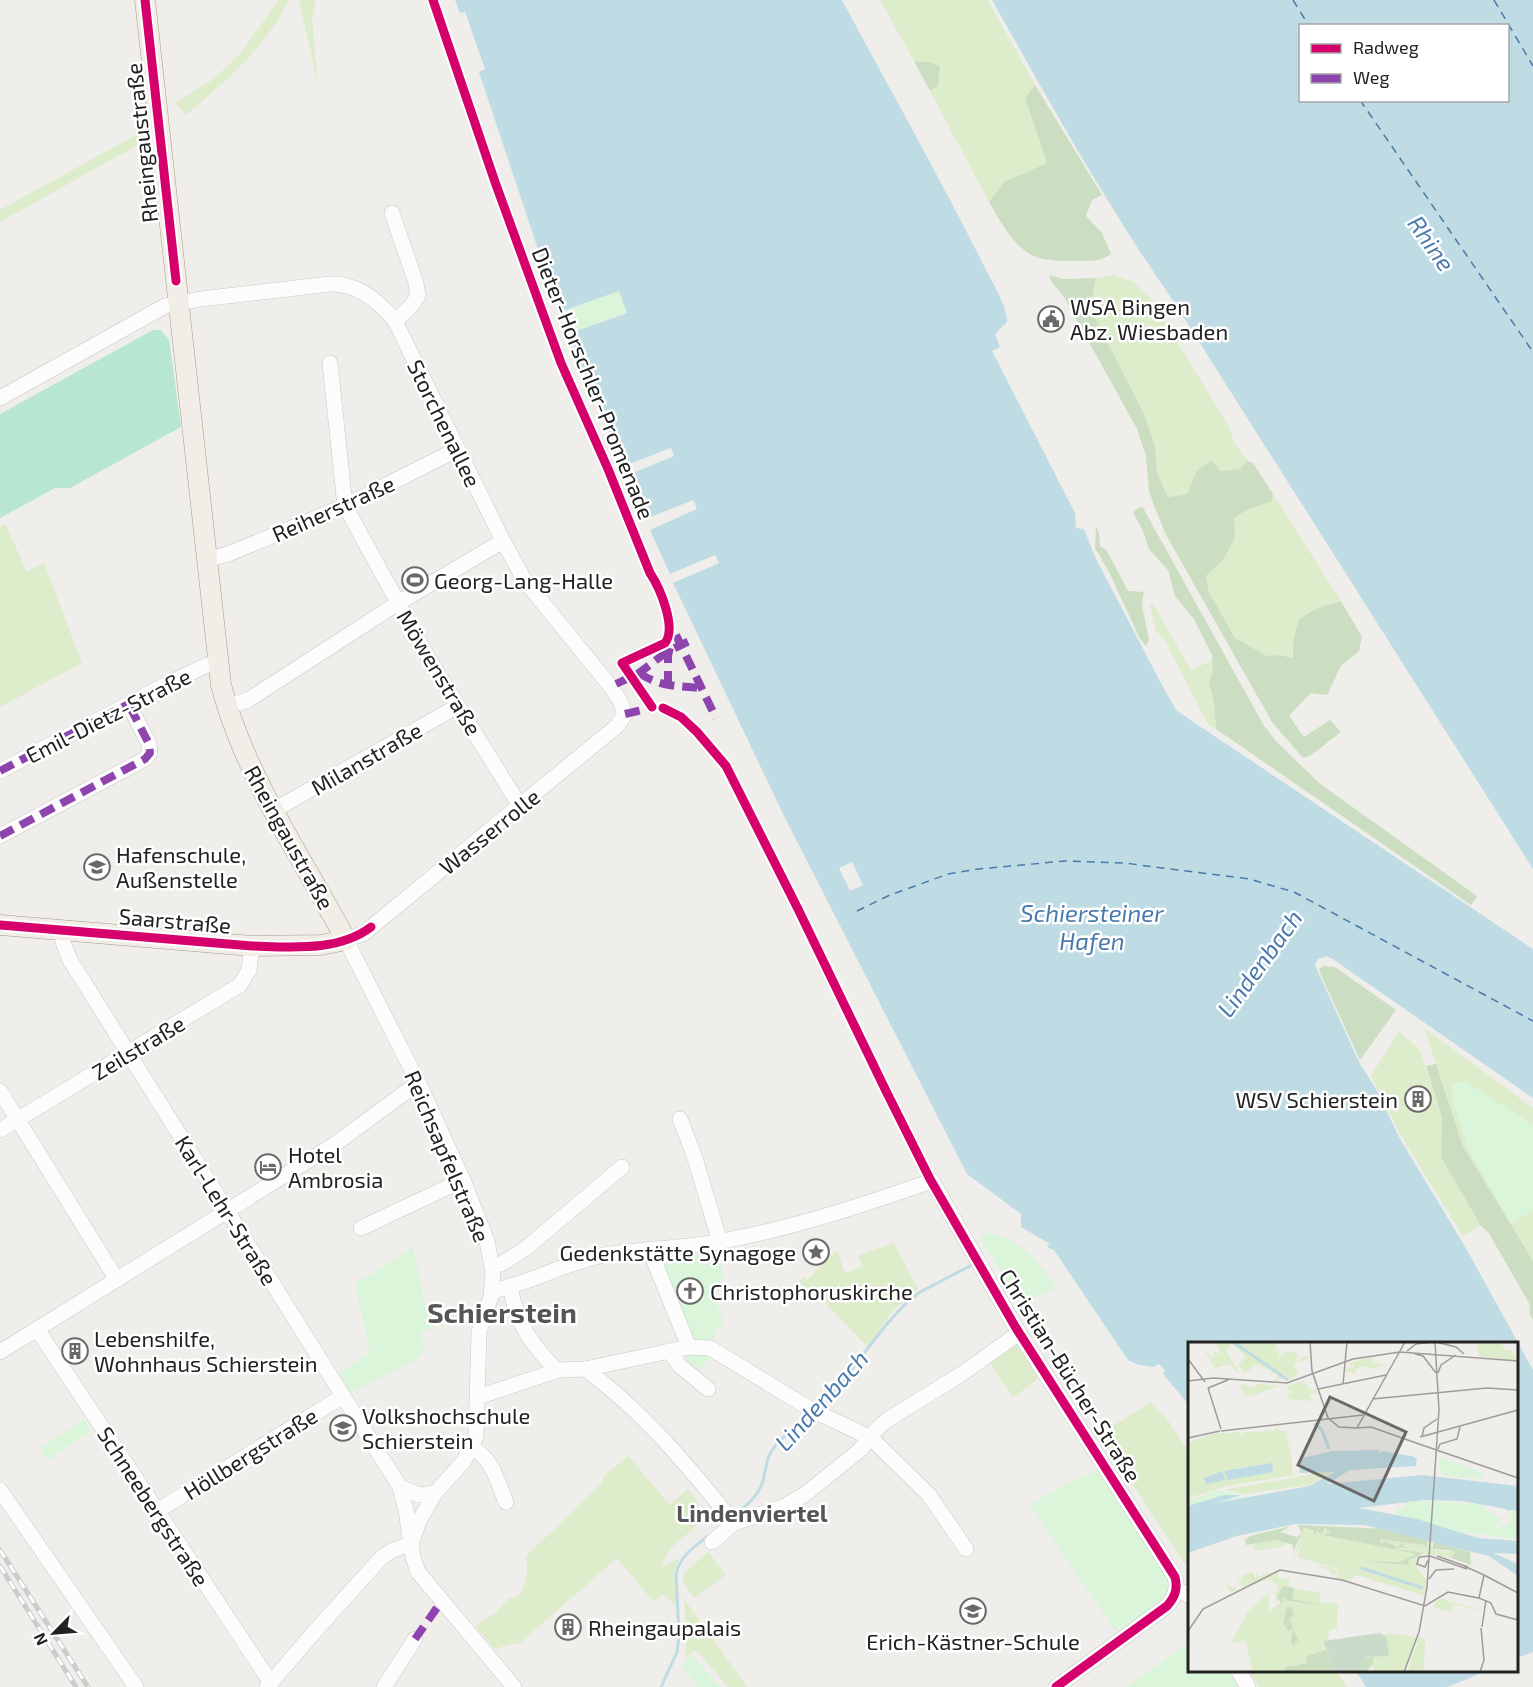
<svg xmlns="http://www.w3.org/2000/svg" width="1533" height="1687" font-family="'Exo 2',sans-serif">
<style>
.grass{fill:#ddeccb}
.forest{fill:#cbdec1}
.park{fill:#daf5da}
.pitch{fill:#b7e6d2}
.water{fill:#bfdbe3;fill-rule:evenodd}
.pier{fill:#f0eeeb}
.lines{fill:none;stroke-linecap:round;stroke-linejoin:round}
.stream{stroke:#bfdbe3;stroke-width:3}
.ferry{stroke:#4a7aab;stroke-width:1.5;stroke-dasharray:8 6;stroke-linecap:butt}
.minor-casing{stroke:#c9c8c7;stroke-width:16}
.major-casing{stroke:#a79c86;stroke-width:21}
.minor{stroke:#fdfcfc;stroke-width:15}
.major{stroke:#f3ede7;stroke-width:20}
.rail-casing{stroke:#ccc;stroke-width:5}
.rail{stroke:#fff;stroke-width:3;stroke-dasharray:9;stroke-linecap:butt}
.quiet{stroke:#8e44ad;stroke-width:8;stroke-dasharray:15 8;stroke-linecap:butt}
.cycleway-casing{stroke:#fff;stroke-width:13}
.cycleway{stroke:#d6006c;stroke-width:9}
.labels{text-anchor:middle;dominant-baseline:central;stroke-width:5;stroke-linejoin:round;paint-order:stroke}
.street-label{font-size:22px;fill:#222;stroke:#fff}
.poi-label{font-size:22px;fill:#222;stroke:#fff;text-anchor:start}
.water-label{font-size:24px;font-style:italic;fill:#4a7aab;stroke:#fff}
.neighbourhood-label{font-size:24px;font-weight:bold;fill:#555;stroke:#fff}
.district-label{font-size:28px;font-weight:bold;fill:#555;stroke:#fff}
.inset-river{fill:none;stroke:#bfdbe3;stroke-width:3}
.inset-road{fill:none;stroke:#9e9c9b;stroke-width:1.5}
.view{fill:#6a6968;fill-opacity:0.15;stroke:#6a6968;stroke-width:3}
.inset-edge{fill:none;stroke:#222;stroke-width:3}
</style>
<rect width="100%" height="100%" fill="#f0eeeb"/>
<g class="grass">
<path d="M279 0H289C266 47 225 82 186 115L175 103 215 78 238 56Z"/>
<path d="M299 0H316L312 19 318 85Z"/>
<path d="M880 0H988L1035 85 1025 98 1047 163 1004 182 989 202 930 91 938 86 929 62 914 61Z"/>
<path d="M143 131V142L0 222V210Z"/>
<path d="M1114 275 1134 282 1151 299 1229 427 1235 444 1248 461 1239 469 1220 471 1212 460 1197 470 1187 494 1168 497 1157 473 1155 447 1090 309 1096 278Z"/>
<path d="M1273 494 1341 601 1320 607 1293 642 1294 658 1279 655 1267 656 1235 638 1209 592 1206 576 1223 560 1234 518 1245 511 1272 501Z"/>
<path d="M5 524 27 572 44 563 82 663 0 707V527Z"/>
<path d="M1153 604 1191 670 1213 660 1214 671 1209 683 1214 703 1216 729 1208 724 1163 637 1156 631 1150 605Z"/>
<path d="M1424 1028 1533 1108V1261L1463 1146Z"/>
<path d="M1399 1031 1420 1050 1442 1118 1441 1157 1481 1226 1463 1236 1401 1136 1371 1076Z"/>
<path d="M894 1243 918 1289 893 1310 868 1347 814 1292 811 1294 799 1281 804 1277 807 1280 837 1250 845 1273 862 1267 858 1255Z"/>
<path d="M1015 1339 1040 1377 1013 1398 988 1360Z"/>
<path d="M1151 1402 1167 1419 1189 1452 1190 1563 1185 1564 1100 1434Z"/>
<path d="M628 1456 670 1505 688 1489 696 1500 702 1518C688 1539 669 1541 662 1567L679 1558 674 1572 677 1607 663 1594 654 1602 655 1596 652 1600 617 1558 519 1644 514 1643 495 1649 475 1626 496 1612 508 1599 519 1596C525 1585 530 1569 525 1557L600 1485 605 1475Z"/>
<path d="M708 1552 726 1575 694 1598 683 1582V1574Z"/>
<path d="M684 1599 747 1687H728L696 1650 685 1658 687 1639Z"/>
<path d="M1249 1671H1336L1347 1687H1259Z"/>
</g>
<g class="forest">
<path d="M914 61 929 62 940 66 938 86 930 91Z"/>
<path d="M1035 85 1102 195 1092 200 1086 216 1102 233 1111 254C1100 262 1090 261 1076 261 1063 261 1045 261 1034 256 1013 247 1000 220 989 202L1004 182 1047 163 1025 98Z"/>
<path d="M1049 275 1064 279 1096 278 1090 309 1144 414 1155 447 1157 473 1168 497 1187 494 1197 470 1212 460 1220 471 1239 469 1248 461 1253 463 1273 494 1272 501 1245 511 1234 518 1235 538 1223 560 1206 576 1209 592 1235 638 1267 656 1279 655 1293 658V642L1299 619 1320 607 1341 601 1362 637 1359 651 1341 666 1327 695 1311 693 1289 716 1304 737 1330 720 1341 732 1310 756 1303 758 1272 722 1165 533 1149 492 1146 456 1137 429 1064 297 1052 283Z"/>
<path d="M1142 506 1263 724 1275 740 1319 783 1477 896 1471 905 1216 729 1214 703 1209 683 1213 671 1212 655 1194 619 1175 596 1168 570 1149 549 1143 531 1133 512Z"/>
<path d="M1096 526 1099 533 1100 546 1107 551 1128 591 1144 592 1142 605 1149 640 1146 646 1140 639 1110 574 1095 548Z"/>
<path d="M1323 966 1335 967 1396 1010 1360 1060 1321 975 1319 969Z"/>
<path d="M1436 1064 1463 1146 1533 1261V1320L1530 1314 1529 1303 1488 1232 1481 1226 1441 1157 1442 1118 1426 1066Z"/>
</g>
<g class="park">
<path d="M619 291 627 312 568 334 560 312Z"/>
<path d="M1465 1081 1533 1125V1210L1511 1224 1467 1147 1454 1104 1451 1085Z"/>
<path d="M987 1233C1019 1237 1040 1263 1057 1288L1041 1296 1021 1301 1019 1299 980 1238Z"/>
<path d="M413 1248 427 1314 464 1304 466 1317 420 1332 426 1351 417 1356 418 1359 351 1393 339 1373 370 1352 355 1284Z"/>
<path d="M717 1248 724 1279 710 1286 724 1323 715 1331 712 1354 697 1374 681 1361 692 1352 658 1260 660 1256Z"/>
<path d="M84 1419 91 1431 48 1460 40 1448Z"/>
<path d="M1102 1468 1168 1576 1169 1588 1164 1601 1125 1631 1120 1626 1115 1630 1030 1505 1066 1484Z"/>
<path d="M1189 1643 1190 1670 1231 1671 1241 1687H1126Z"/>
<path d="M692 1655 720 1687H698L681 1665Z"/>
</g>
<path class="pitch" d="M153 330H160L169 339 181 427 70 488H55L0 518V414Z"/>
<g class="water">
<path d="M455 0H842C889 88 938 174 983 264 990 279 1008 306 1007 322L995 334 1000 347 992 351 1075 513 1076 528 1084 529 1095 557 1163 687 1177 711 1533 949V1098L1334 960 1327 956 1318 959 1315 965 1359 1062 1376 1089 1399 1137 1467 1250 1533 1370V1652L1517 1658 1516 1344H1190L1189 1405 1163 1374 1165 1370 1159 1364 1154 1367 1139 1365 1128 1360 1054 1250 1049 1248 1047 1246 1050 1244 1021 1227V1214L967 1174 785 818 673 583 719 563 715 555 670 574 650 530 697 509 693 500 646 519 628 475 674 456 671 448 624 466 568 334 627 313 619 291 560 312 558 309 479 72 485 69 465 12 460 13Z"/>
<path d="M992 0H1533V869L1172 299C1105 203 1049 101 992 0ZM1300 26H1508V100H1300Z"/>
<path d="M1356 1671H1487L1447 1687H1366Z"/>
</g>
<path class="pier" d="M852 862 863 885 850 891 839 868Z"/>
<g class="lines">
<g class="stream">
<path d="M819 1407 830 1397 886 1325 907 1302 920 1292 970 1266"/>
<path d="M734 1515C746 1506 757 1497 762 1484 766 1473 765 1462 771 1452 780 1437 798 1426 812 1414"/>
<path d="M661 1687 677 1652 679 1635 676 1573C681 1555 694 1547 708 1536"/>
</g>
<g class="ferry">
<path d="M1293 0 1309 26"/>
<path d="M1494 0 1533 66"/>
<path d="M1360 100 1533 352"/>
<path d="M857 911 890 895 948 874 978 869 1065 861 1124 863 1249 879 1294 892 1533 1021"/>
</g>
<g class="minor-casing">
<g id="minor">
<path d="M392 213 416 283 418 296 412 305 395 321"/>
<path d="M330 363 345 506 430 661 520 806"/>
<path d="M0 398 165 306 201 299 330 284C358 283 379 301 395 321L503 541 525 581 611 687 620 701 625 714 617 726 364 933 346 940 423 1092 463 1180 487 1241 493 1272 491 1296 479 1332 476 1436 464 1461 435 1493 419 1521 411 1544"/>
<path d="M206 560 228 554 345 506 458 449"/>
<path d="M226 707 248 700 398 603 503 541"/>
<path d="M0 771 173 681 205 666 218 662"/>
<path d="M274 810 458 706"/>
<path d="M0 836 145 759 150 753 149 744 129 705"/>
<path d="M63 930V942L70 960 400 1487 406 1510 413 1557 418 1572 514 1687"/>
<path d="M0 1091 117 1280"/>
<path d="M680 1119 694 1155 720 1242"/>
<path d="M0 1130 240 985 249 970 252 946"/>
<path d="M361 1228 463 1180"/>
<path d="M650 1251 689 1347"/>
<path d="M492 1266 501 1264 525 1249 622 1167"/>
<path d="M510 1286C517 1325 530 1342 557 1371"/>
<path d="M492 1291C528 1284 562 1264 600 1256 640 1248 682 1249 722 1241 794 1228 863 1205 932 1181L1016 1328 1175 1577C1178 1589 1175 1597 1167 1606L1056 1687"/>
<path d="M37 1329 271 1683"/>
<path d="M669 1351 680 1366 708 1389"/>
<path d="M0 1352 335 1144 418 1083"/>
<path d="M585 1369C643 1411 689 1467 734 1523"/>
<path d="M478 1397 559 1370 585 1369 689 1347 710 1348 812 1410 871 1438 929 1495 966 1549"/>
<path d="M472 1448C492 1457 498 1483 506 1502"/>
<path d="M400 1487 419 1495 435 1493"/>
<path d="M0 1490 136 1687"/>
<path d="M157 1511 343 1396"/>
<path d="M712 1542 734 1523 783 1507 804 1495 860 1450 877 1429 887 1420 960 1375 1019 1333"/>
<path d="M1176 1589 1185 1593 1190 1597"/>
<path d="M1238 1670 1248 1687"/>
<path d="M267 1687 316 1630 382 1557 393 1550 411 1544"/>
<path d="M384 1687 415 1639"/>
</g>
</g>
<g class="major-casing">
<path id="major" d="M0 925 252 946 321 945 346 940C302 857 245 777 221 685L145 0"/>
</g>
<use href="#minor" class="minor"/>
<use href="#major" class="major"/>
<g class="rail-casing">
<g id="rail">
<path d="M0 1550 88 1687"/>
<path d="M0 1566 76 1687"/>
</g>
</g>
<use href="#rail" class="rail"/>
<g class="quiet">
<path d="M676 635 716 718"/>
<path d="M639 673C660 687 677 686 702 688"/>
<path d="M616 684 639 673 668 651 694 639"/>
<path d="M668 686V656L670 647"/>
<path d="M625 714 655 707"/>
<path d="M0 771 140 698"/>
<path d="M0 836 145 759 150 753 149 744 129 705"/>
<path d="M415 1639 441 1602"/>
</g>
<g class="cycleway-casing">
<g id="cycleway">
<path d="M145 0 176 281"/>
<path d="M433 0 495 182 561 363 608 469 650 573C660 588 677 628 665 643L622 663 652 707"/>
<path d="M663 708 681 717 697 732 726 766 798 909 886 1091 930 1179 1016 1328 1175 1577C1178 1589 1175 1597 1167 1606L1056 1687"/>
<path d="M0 925 252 946C291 947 338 952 371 927"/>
</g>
</g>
<use href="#cycleway" class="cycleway"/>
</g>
<defs>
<g id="civic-ring" transform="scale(1.35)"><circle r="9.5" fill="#fff" stroke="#6a6968" stroke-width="1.5"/><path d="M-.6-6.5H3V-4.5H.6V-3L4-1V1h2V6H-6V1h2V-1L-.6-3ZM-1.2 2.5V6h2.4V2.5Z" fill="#6a6968"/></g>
<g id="stadium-ring" transform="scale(1.35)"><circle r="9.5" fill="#fff" stroke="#6a6968" stroke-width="1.5"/><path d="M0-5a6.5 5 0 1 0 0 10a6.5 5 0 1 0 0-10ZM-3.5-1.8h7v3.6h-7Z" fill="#6a6968"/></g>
<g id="school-ring" transform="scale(1.35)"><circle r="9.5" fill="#fff" stroke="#6a6968" stroke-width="1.5"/><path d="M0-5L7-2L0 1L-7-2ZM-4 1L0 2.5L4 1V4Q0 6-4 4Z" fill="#6a6968"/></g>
<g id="building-ring" transform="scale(1.35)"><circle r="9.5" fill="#fff" stroke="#6a6968" stroke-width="1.5"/><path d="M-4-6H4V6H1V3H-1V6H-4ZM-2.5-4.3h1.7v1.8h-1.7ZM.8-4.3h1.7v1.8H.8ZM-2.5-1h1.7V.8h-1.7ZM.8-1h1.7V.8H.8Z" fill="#6a6968"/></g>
<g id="hotel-ring" transform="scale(1.35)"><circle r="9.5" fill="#fff" stroke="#6a6968" stroke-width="1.5"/><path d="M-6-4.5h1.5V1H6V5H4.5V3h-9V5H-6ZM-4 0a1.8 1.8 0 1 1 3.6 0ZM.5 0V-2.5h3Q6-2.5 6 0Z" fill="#6a6968"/></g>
<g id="sight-ring" transform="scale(1.35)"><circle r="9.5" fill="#fff" stroke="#6a6968" stroke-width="1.5"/><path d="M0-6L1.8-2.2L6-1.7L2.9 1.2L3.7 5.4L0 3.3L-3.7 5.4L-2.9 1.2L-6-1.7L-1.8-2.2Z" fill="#6a6968"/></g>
<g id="church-ring" transform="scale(1.35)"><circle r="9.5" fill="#fff" stroke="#6a6968" stroke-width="1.5"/><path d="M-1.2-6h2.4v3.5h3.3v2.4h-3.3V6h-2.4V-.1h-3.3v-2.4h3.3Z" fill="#6a6968"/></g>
<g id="university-ring" transform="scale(1.35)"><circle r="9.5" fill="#fff" stroke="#6a6968" stroke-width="1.5"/><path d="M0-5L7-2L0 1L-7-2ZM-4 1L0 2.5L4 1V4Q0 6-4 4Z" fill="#6a6968"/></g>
</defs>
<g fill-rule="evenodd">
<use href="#civic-ring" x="1051" y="319"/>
<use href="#stadium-ring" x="415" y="580"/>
<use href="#school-ring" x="97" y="867"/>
<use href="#building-ring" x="1418" y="1099"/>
<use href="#hotel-ring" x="268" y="1167"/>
<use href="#sight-ring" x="816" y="1252"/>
<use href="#church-ring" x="690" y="1291"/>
<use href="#building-ring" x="75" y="1351"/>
<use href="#university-ring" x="343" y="1428"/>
<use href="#school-ring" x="973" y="1611"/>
<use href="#building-ring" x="568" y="1627"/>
</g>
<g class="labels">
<g class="street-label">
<text transform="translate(141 143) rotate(-96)">Rheingaustraße</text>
<text transform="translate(594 383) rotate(68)">Dieter-Horschler-Promenade</text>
<text transform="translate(445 423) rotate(64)">Storchenallee</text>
<text transform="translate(333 508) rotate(-24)">Reiherstraße</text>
<text transform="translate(440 672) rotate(59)">Möwenstraße</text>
<text transform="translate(108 715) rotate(-27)">Emil-Dietz-Straße</text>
<text transform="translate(366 758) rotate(-30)">Milanstraße</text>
<text transform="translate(489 831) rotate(-39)">Wasserrolle</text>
<text transform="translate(290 837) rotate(61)">Rheingaustraße</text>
<text transform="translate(175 920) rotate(5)">Saarstraße</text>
<text transform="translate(138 1047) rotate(-31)">Zeilstraße</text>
<text transform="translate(448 1156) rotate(67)">Reichsapfelstraße</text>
<text transform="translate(227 1210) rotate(58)">Karl-Lehr-Straße</text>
<text transform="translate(1071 1375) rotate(58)">Christian-Bücher-Straße</text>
<text transform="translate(250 1453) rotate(-32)">Höllbergstraße</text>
<text transform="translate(154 1506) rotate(57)">Schneebergstraße</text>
</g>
<g class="poi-label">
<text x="1070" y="306">WSA Bingen<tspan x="1070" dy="25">Abz. Wiesbaden</tspan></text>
<text x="434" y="580">Georg-Lang-Halle</text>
<text x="116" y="854">Hafenschule,<tspan x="116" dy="25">Außenstelle</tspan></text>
<text x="1398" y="1099" text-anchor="end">WSV Schierstein</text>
<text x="288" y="1154">Hotel<tspan x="288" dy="25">Ambrosia</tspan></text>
<text x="796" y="1252" text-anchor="end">Gedenkstätte Synagoge</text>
<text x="710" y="1291">Christophoruskirche</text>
<text x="94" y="1338">Lebenshilfe,<tspan x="94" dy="25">Wohnhaus Schierstein</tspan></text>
<text x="362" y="1415">Volkshochschule<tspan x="362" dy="25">Schierstein</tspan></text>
<text x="588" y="1627">Rheingaupalais</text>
<text x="973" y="1641" text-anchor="middle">Erich-Kästner-Schule</text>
</g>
<g class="water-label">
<text transform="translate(1432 243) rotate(55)">Rhine</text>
<text x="1092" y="912">Schiersteiner<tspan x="1092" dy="28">Hafen</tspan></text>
<text transform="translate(1259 963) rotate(-54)">Lindenbach</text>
<text transform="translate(821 1400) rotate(-48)">Lindenbach</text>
</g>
<g class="neighbourhood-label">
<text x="752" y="1512">Lindenviertel</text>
</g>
<g class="district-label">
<text x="502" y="1312">Schierstein</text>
</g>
</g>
<g transform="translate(1188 1342)">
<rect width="330" height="330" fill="#f0eeeb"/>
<path d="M27 0H86L89 4 85 12 91 7V15L98 10 110 11 108 20 119 13 121 16 105 23 111 29 103 39 96 32V36L86 40 92 32 88 29 79 35 86 28 82 25 79 28 70 22 57 31 50 23 58 15 44 2 38 9 53 33 41 22 27 26 16 7 26 16 25 8 33 13ZM289 1 314 2 317 8 325 9 328 18V9L330 19 291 14ZM185 15 184 21 201 23 189 24V27L171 24 167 32 155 28 168 24 159 22ZM115 39 124 49 129 47 130 52 120 51 126 59 97 57 104 53 99 55 102 50 98 44ZM52 42 68 46 67 42 91 44 63 54 56 53ZM91 85V89L98 88 102 111V101L105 133 40 144 0 156V101L24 92 52 90 53 95 55 90 81 89 82 86V90ZM141 129 142 132 121 143 55 152 36 148ZM115 185 133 193 135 188 140 187 141 194 206 207H217L197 199 193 202 191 197 236 203 237 209 239 197 247 209H267L264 215 226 211 229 212V226L239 238 238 254 158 230 167 233 163 240 149 236V229L145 235 141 228 126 223 152 228 109 215 115 199 105 217ZM89 198 98 200 97 204 67 209 64 201ZM91 229 90 235 101 238V245L132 251V261H150L149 286 141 288 140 298 134 299 138 308 119 314 118 320 98 325 96 330H65L57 298 45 302 43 301 59 271 72 258 81 251V271L93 261 90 256 87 261 88 251 82 250H89L91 243 83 239 84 236 43 250 37 241 50 248 54 245 49 235 54 239 53 234 65 230 68 237V230L71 235 81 230 85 235ZM252 256 296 269 297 261 295 280 296 270 256 259 266 263 264 270 244 265ZM198 291 229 295 215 330H185V315L194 314 199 302ZM231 295 237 297 236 330H219Z" fill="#ddeccb"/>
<path d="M110 183 199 187 239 197 238 208 236 203 192 197 193 202 197 199 210 205 214 201 217 206H208L207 207 236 211 221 218 220 223 173 219 212 220 229 212 136 193 142 190 137 186 133 193 129 189 127 193 126 189 115 185 114 192ZM103 184 92 190 109 195 113 192 105 210V203L89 198 58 203 57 197 65 193ZM245 199 282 210 283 223 258 214 264 215 267 209 245 207ZM95 244 106 246 104 257 133 263 100 259 96 254 93 262 83 269 93 261 89 256ZM99 264 104 266 106 274 101 276 110 299 106 301 107 305 103 300 105 287 100 289 95 281ZM138 308 147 330H96L98 325 118 321 119 314ZM185 315V322L178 330H165L174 317Z" fill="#cbdec1"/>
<path d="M192 291 198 294 201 314 179 315 165 330H147L135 299Z" fill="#cadbca"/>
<path d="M251 114 295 131 293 137 253 133ZM30 148 54 154 0 170V159ZM217 158 290 162 313 177 308 185 312 187V183L319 184 322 179 324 169 330 170V197L267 189 242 191 181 178 182 171 208 175 209 164 217 168Z" fill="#daf5da"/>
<path d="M191 108V112L193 109 224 114 229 117 228 124 162 128 139 142 234 133 330 144V169L274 159 236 158 171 166 229 177 290 196 330 199V212L305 211 330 222V234L301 214 176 183 107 182 49 194 0 211V164L36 153H53L28 161 121 144 147 130 111 131 114 116 145 109ZM84 121 85 130 40 138 36 129ZM35 129 37 138 18 142 16 136Z" fill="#bfdbe3"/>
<path class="inset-river" d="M45 0 100 38M126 81 134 88 141 107M159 109 153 128 135 142 138 149 151 157 212 158 241 152M248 147 305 150 330 157M249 152 305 160 321 167 330 163M0 186 46 170 191 148 243 147M173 226 235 246"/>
<path class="inset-road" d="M122 0 124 29 140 76M217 0 169 86 183 85 231 102M248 0 268 5 276 12M219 9 228 2 244 0M227 12 235 14 248 31M0 17 17 40M250 31 253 23 268 13M0 39 25 36 99 41 165 17 212 10 330 19M155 42 159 0M20 46 33 87M20 46 40 38M130 47 198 33M184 57 299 46 330 48M140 76 151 85 169 86M33 89 175 73M232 95 330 68M234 95 236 86 249 77M0 96 32 89M231 102 330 136M250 107 252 102 269 97 272 85M249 214 280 225M240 218 237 225 229 222 231 215 242 214 279 227M276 224 296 233M241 237 248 228 266 227M291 256 303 261 308 272 330 278M294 285 298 258M0 289 15 267 92 228 154 238 237 264 260 250 291 256 296 233 330 251M216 330 231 290 239 245 251 68 247 0M292 330 296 318 293 286"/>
<path class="view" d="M142 55 218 90 186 159 110 123Z"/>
<rect width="330" height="330" class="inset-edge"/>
</g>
<rect x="1299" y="24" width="210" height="78" fill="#ffffff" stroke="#a7a7a7" stroke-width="1.5"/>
<rect x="1311" y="44" width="30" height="9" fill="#d6006c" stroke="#a7a7a7" stroke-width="1.5"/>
<text x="1353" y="54" font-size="18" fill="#222222">Radweg</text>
<rect x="1311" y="74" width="30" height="9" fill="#8e44ad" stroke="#a7a7a7" stroke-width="1.5"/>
<text x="1353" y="84" font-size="18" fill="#222222">Weg</text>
<g transform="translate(54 1633) rotate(245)" stroke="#ffffff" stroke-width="4.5" paint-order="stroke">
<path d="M0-4.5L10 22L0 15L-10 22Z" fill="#222222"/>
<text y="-9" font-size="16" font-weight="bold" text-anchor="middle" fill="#222222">N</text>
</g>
</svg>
